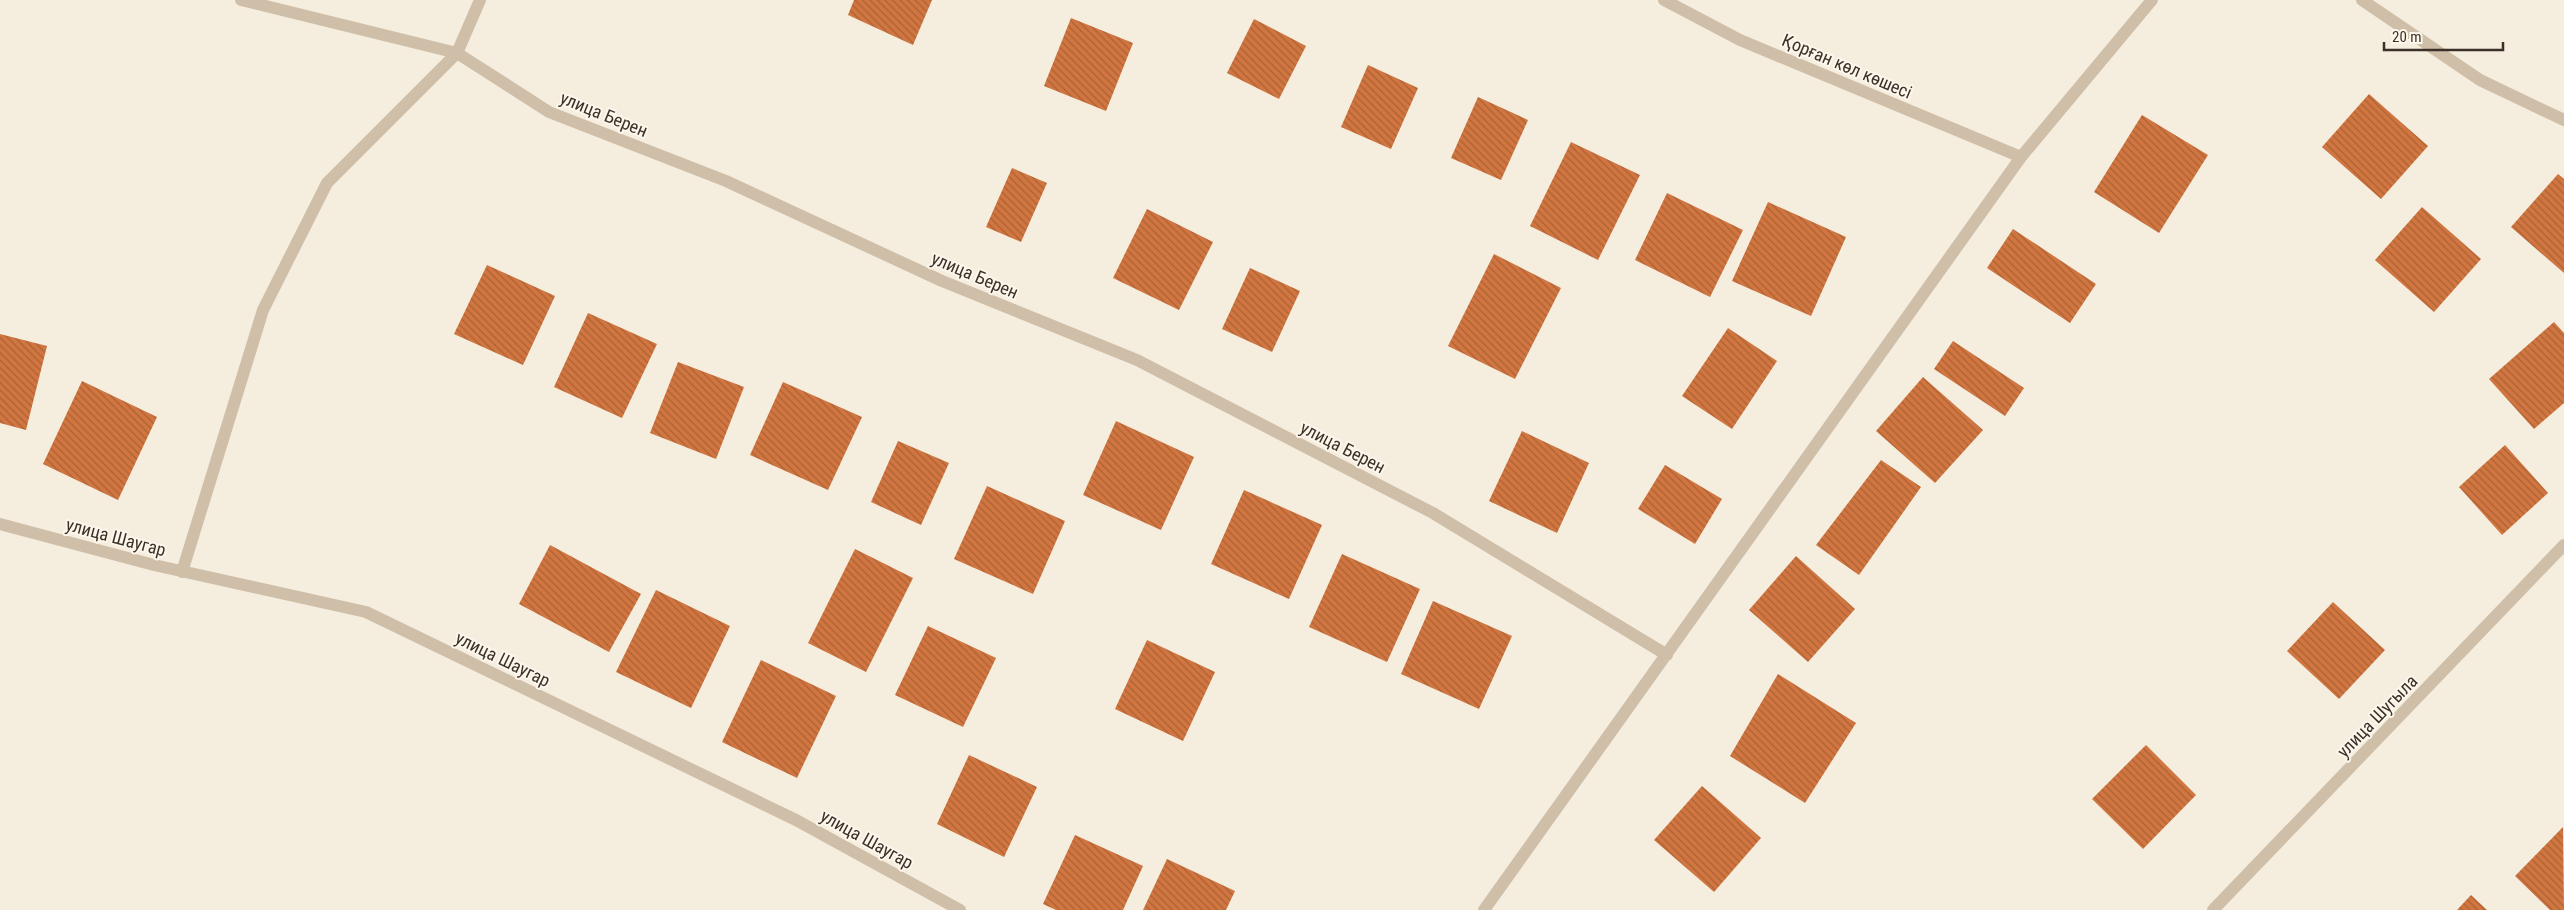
<svg xmlns="http://www.w3.org/2000/svg" width="2564" height="910" font-family="'Roboto Condensed',sans-serif">
<style>
.building{fill:url(#building-back-hatch)}
.lines{fill:none;stroke-linecap:round;stroke-linejoin:round}
.minor{stroke:#cfbfa8;stroke-width:12}
.labels{text-anchor:middle;dominant-baseline:central;stroke-width:4;stroke-linejoin:round;paint-order:stroke}
.street-label{font-size:18px;fill:#3b3129;stroke:#fcf6eb}
</style>
<defs>
<pattern id="building-back-hatch" width="6" height="6" patternUnits="userSpaceOnUse" patternTransform="scale(1.25)"><rect width="6" height="6" fill="#d17640"/><path d="M-1 5l2 2M0 0l6 6M5-1l2 2" fill="none" stroke="#ab6136"/></pattern>
</defs>
<rect width="100%" height="100%" fill="#f5edde"/>
<g class="building">
<path d="M854 0H932L913 45 848 15Z"/>
<path d="M1071 18 1133 43 1106 111 1044 86Z"/>
<path d="M1254 19 1306 46 1279 99 1227 73Z"/>
<path d="M1368 65 1418 88 1391 149 1341 127Z"/>
<path d="M2369 94 2428 146 2381 199 2322 147Z"/>
<path d="M1478 97 1528 120 1501 180 1451 158Z"/>
<path d="M2142 115 2208 155 2159 233 2094 192Z"/>
<path d="M1571 142 1640 175 1598 260 1530 226Z"/>
<path d="M1012 168 1047 183 1021 242 986 227Z"/>
<path d="M2558 174 2564 179V273L2511 227Z"/>
<path d="M1667 193 1743 230 1710 297 1635 260Z"/>
<path d="M1768 202 1846 237 1811 316 1732 281Z"/>
<path d="M2422 207 2481 259 2434 312 2375 260Z"/>
<path d="M1147 209 1213 242 1179 310 1113 278Z"/>
<path d="M2013 229 2096 284 2070 323 1987 268Z"/>
<path d="M1494 254 1561 288 1515 379 1448 346Z"/>
<path d="M487 265 555 296 523 365 454 334Z"/>
<path d="M1250 268 1300 291 1272 352 1222 329Z"/>
<path d="M588 313 657 344 622 418 554 387Z"/>
<path d="M2554 322 2564 333V403L2534 429 2489 379Z"/>
<path d="M1728 328 1777 361 1732 429 1682 396Z"/>
<path d="M0 334 47 346 26 430 0 423Z"/>
<path d="M1953 341 2024 388 2005 416 1934 369Z"/>
<path d="M678 362 744 387 716 459 650 433Z"/>
<path d="M1923 377 1983 430 1935 483 1876 431Z"/>
<path d="M82 381 157 417 118 500 43 464Z"/>
<path d="M783 382 862 417 828 490 750 455Z"/>
<path d="M1116 421 1194 457 1161 530 1083 495Z"/>
<path d="M1522 431 1589 463 1557 533 1489 501Z"/>
<path d="M898 441 949 463 921 525 871 502Z"/>
<path d="M2505 445 2548 493 2502 535 2459 487Z"/>
<path d="M1881 460 1921 487 1859 575 1816 545Z"/>
<path d="M1665 465 1722 499 1695 544 1638 509Z"/>
<path d="M987 486 1065 521 1033 594 954 559Z"/>
<path d="M1244 490 1322 525 1289 599 1211 564Z"/>
<path d="M550 545 641 594 609 652 519 604Z"/>
<path d="M855 549 913 578 866 672 808 643Z"/>
<path d="M1342 554 1420 589 1387 662 1309 627Z"/>
<path d="M1796 556 1855 609 1808 662 1749 610Z"/>
<path d="M656 590 730 626 691 708 616 672Z"/>
<path d="M1433 601 1512 636 1479 709 1401 674Z"/>
<path d="M2333 602 2385 650 2339 699 2287 651Z"/>
<path d="M928 626 996 658 963 727 895 695Z"/>
<path d="M1147 640 1215 672 1183 741 1115 709Z"/>
<path d="M761 660 836 696 797 778 722 742Z"/>
<path d="M1778 674 1856 723 1805 803 1730 756Z"/>
<path d="M2146 745 2196 795 2143 849 2092 799Z"/>
<path d="M969 755 1037 787 1004 857 937 824Z"/>
<path d="M1702 786 1761 838 1714 892 1654 840Z"/>
<path d="M2563 827 2564 910H2550L2515 876Z"/>
<path d="M1075 835 1143 866 1123 910H1056L1043 904Z"/>
<path d="M1167 859 1235 891 1226 910H1143Z"/>
<path d="M2471 895 2487 910H2457Z"/>
</g>
<g class="lines">
<g class="minor">
<path d="M241 0 457 53 549 112 726 181 942 281 1137 360 1433 513 1667 655"/>
<path d="M1664 0 1740 40 2021 157"/>
<path d="M2362 0 2480 80 2564 120"/>
<path d="M0 524 154 565 366 612 796 820 960 910"/>
<path d="M182 572 263 310 327 183 457 53 480 0"/>
<path d="M1484 910 2021 157 2152 0"/>
<path d="M2213 910 2564 545"/>
</g>
</g>
<g class="labels">
<g class="street-label">
<text transform="translate(1847 66) rotate(23)">Қорған көл көшесі</text>
<text transform="translate(604 114) rotate(22)">улица Берен</text>
<text transform="translate(975 275) rotate(23)">улица Берен</text>
<text transform="translate(1343 447) rotate(27)">улица Берен</text>
<text transform="translate(116 537) rotate(15)">улица Шаугар</text>
<text transform="translate(503 659) rotate(26)">улица Шаугар</text>
<text transform="translate(2377 716) rotate(-46)">улица Шугыла</text>
<text transform="translate(867 839) rotate(29)">улица Шаугар</text>
</g>
</g>
<path d="M2384 42v8h119v-8" fill="none" stroke="#3b3129" stroke-width="2.5"/>
<text x="2392" y="42" font-size="15" fill="#3b3129" stroke="#fcf6eb" stroke-width="4" paint-order="stroke">20 m</text>
</svg>
